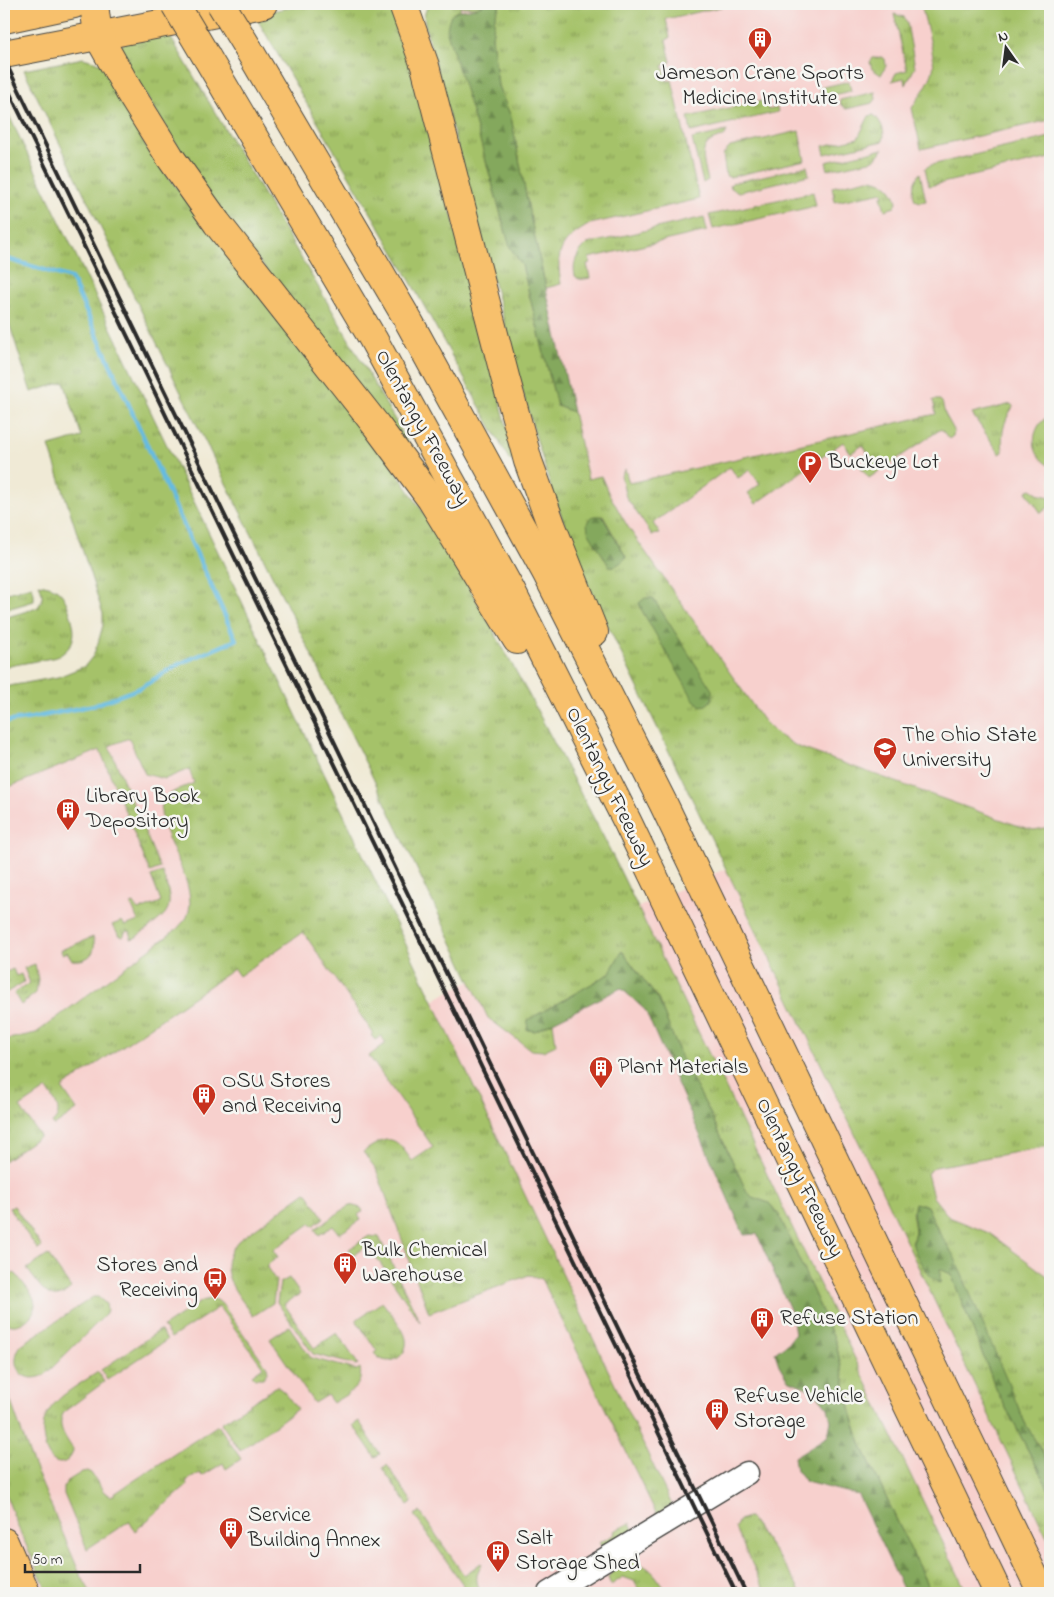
<svg xmlns="http://www.w3.org/2000/svg" width="1054" height="1597" font-family="'Indie Flower',sans-serif">
<style>
.built{fill:#f7d0cd}
.grass{fill:url(#grass-tufts);stroke:#68764a;fill-rule:evenodd}
.forest{fill:url(#forest-firs);stroke:#586a44}
.lines{fill:none;stroke-linecap:round;stroke-linejoin:round}
.stream{stroke:#65bbe1;stroke-width:4.5}
.minor-casing{stroke:#494845;stroke-width:25}
.major-casing{stroke:#494845;stroke-width:30}
.highway-casing{stroke:#494845;stroke-width:30}
.minor{stroke:#fff;stroke-width:22}
.major{stroke:#f7c06c;stroke-width:28}
.highway{stroke:#f7c06c;stroke-width:28}
.rail{stroke:#2b2b2b;stroke-width:4}
.highway-bridge-casing{stroke:#494845;stroke-width:30;stroke-linecap:butt}
.highway-bridge{stroke:#f7c06c;stroke-width:28}
.labels{text-anchor:middle;dominant-baseline:central;stroke-width:5;stroke-linejoin:round;paint-order:stroke}
.poi-label{font-size:22px;fill:#2b2b2b;stroke:#f6f6f2;text-anchor:start}
.street-label{font-size:22px;fill:#2b2b2b;stroke:#f6f6f2}
</style>
<defs>
<pattern id="grass-tufts" width="24" height="20" patternUnits="userSpaceOnUse" patternTransform="scale(1.25)"><rect width="24" height="20" fill="#a5c269"/><path d="M3 7l-1-3M5 7V3M7 7l1-3M15 17l-1-3M17 17v-4M19 17l1-3" fill="none" stroke="#879e57"/></pattern>
<pattern id="forest-firs" width="22" height="20" patternUnits="userSpaceOnUse" patternTransform="scale(1.25)"><rect width="22" height="20" fill="#84a85d"/><path d="M5 1l3.5 6h-7zM16 11l3.5 6h-7z" fill="#6c894d"/></pattern>
</defs>
<rect width="100%" height="100%" fill="#f6f6f2"/>
<filter id="ink" filterUnits="userSpaceOnUse"><feTurbulence type="fractalNoise" baseFrequency=".02" numOctaves="2"/><feDisplacementMap in="SourceGraphic" scale="10" xChannelSelector="R" yChannelSelector="G"/><feConvolveMatrix kernelMatrix="1 2 1 2 8 2 1 2 1" color-interpolation-filters="sRGB"/></filter>
<filter id="wash" filterUnits="userSpaceOnUse"><feTurbulence type="fractalNoise" baseFrequency=".0096" numOctaves="4" result="noise"/><feDisplacementMap in="SourceGraphic" scale="20" xChannelSelector="R" yChannelSelector="G"/><feGaussianBlur stdDeviation="1.12" result="paint"/><feColorMatrix in="noise" values="0 0 0 0 0 0 0 0 0 0 0 0 0 0 0 0 0 1.4 0 .05"/><feComposite in="paint" operator="in"/></filter>
<g filter="url(#wash)">
<rect width="100%" height="100%" fill="#f0ead6"/>
<path class="built" d="M449 4H1050V1593H4V687L58 677 85 666 221 619 423 1007 453 989 761 853 579 503Z"/>
<g class="grass">
<path d="M311 4H397L515 458 510 461 398 259 254 14Z"/>
<path d="M428 4H483L478 7H460L473 115 510 247 522 265 557 406 573 412 588 479 601 476 608 492 628 527 763 720 778 735 798 747 1019 826 1034 830 1050 827V1146L935 1167 927 1173 933 1197 949 1217 989 1233 1050 1278V1466L1025 1423 927 1206 912 1211 915 1231 912 1243 940 1269 951 1274 997 1391 1050 1492V1543L852 1128 587 583 552 491 527 407 426 29 424 16ZM603 516 626 557 587 523Z"/>
<path d="M500 4H734L666 19 670 38 666 40 671 62 663 65 667 81 672 80 699 199 590 224C561 241 555 250 561 284L546 288 529 211 511 117 498 86 492 37 495 16Z"/>
<path d="M921 4H1050V120L921 149 912 108C919 96 930 83 933 70 936 56 924 19 921 4Z"/>
<path d="M894 14 904 17 907 23 915 67 906 85 904 78 892 81 896 73 907 70Z"/>
<path d="M167 31 336 317 411 448 407 451 211 199 121 56V46L128 39Z"/>
<path d="M881 57 885 59 886 66 881 75 872 69 870 62 873 58Z"/>
<path d="M83 58 94 61 103 65 148 150 178 189 366 426 451 554 529 695 603 836 731 1099 967 1593H931L862 1446 851 1412 836 1343 779 1215 769 1203 751 1197 746 1190 708 1109 684 1064 658 999 622 951 609 974 528 1020 535 1031 553 1022 556 1045 543 1051 531 1050 488 1018 383 798 185 401 24 70Z"/>
<path d="M849 81 851 91 824 97 821 96 820 88Z"/>
<path d="M875 92 876 99 873 103 846 109 841 105 840 100Z"/>
<path d="M766 100 768 110 777 108 778 112 691 132 688 117Z"/>
<path d="M4 105 433 1001 672 1505 657 1515 542 1279 529 1275 429 1313 376 1169 363 1152C390 1134 394 1135 412 1161L433 1147 369 1056 386 1043 381 1036 375 1040 371 1035 373 1033 303 932 239 976 234 969 62 1088 77 1110 54 1126 52 1123C65 1113 54 1100 47 1089L20 1107 40 1136 4 1161V1040L36 1033 177 929C180 925 185 921 187 917 203 881 148 826 164 800 170 791 185 787 194 783L189 769 165 779 145 774 129 738 109 746 160 868 150 872 100 750 4 789V687L58 677 85 666 93 656 98 643 103 625V614L49 446 82 437 64 382 31 392 4 307Z"/>
<path d="M874 115C881 122 886 131 883 141L825 154 823 146 858 138 869 116Z"/>
<path d="M727 131 724 137C696 141 703 160 708 180L703 183 692 139Z"/>
<path d="M799 131 805 160 730 177 726 176 723 155 730 147Z"/>
<path d="M1050 137V158L929 186 925 168 931 165Z"/>
<path d="M883 149 874 160 828 170 826 162Z"/>
<path d="M807 166 809 175 739 192 731 188 730 185 732 183Z"/>
<path d="M920 173 926 201 920 202 915 200C911 191 914 181 920 173Z"/>
<path d="M868 179C883 179 894 188 897 202L895 207 885 210 881 196H884L883 192 835 202 832 187Z"/>
<path d="M813 192 816 206 713 229 709 215Z"/>
<path d="M704 217 707 231 589 258 590 263 587 264 590 278C584 279 579 281 575 276 572 263 577 253 587 244Z"/>
<path d="M933 400H940L942 402 945 414 954 430 953 436 949 439 941 429 869 478 861 468 872 460 863 445 851 453 843 442 756 504 748 493 760 484 750 470 738 478 730 467 653 523 660 534 652 535 626 497 621 476 625 469 629 483 936 414Z"/>
<path d="M1011 404 1013 406V407C1003 422 1001 435 1003 452L1000 454 972 414Z"/>
<path d="M1050 415V466C1028 455 1030 426 1050 415Z"/>
<path d="M1031 489 1041 495 1050 497V506L1041 513 1027 493 1028 490Z"/>
<path d="M39 584C44 585 50 586 54 588 63 593 66 601 69 610 76 630 78 645 57 657L4 667V618L37 608C44 600 43 594 39 584Z"/>
<path d="M32 586 34 594V601L4 610V594Z"/>
<path d="M162 872C178 914 167 913 135 938L130 939 131 932 126 931 123 937 119 935 112 925 122 921 125 926 138 921 131 904 134 903 137 909 140 910 161 902 151 876Z"/>
<path d="M93 937C98 953 88 962 72 960L67 952 62 954 61 950Z"/>
<path d="M35 964 38 979 36 993 21 1005 14 993 30 983 24 968Z"/>
<path d="M13 969 16 976 21 974 24 982 4 994V973Z"/>
<path d="M306 1192 324 1218 313 1226 311 1223 273 1250 278 1257 266 1266 276 1281 273 1303 253 1316C236 1291 213 1270 238 1241Z"/>
<path d="M350 1205 361 1208 363 1211 358 1215 361 1220 339 1234 333 1226 319 1235 315 1229Z"/>
<path d="M14 1206 42 1247 38 1250 9 1208Z"/>
<path d="M369 1236 379 1237 420 1322 368 1245 353 1255 349 1249Z"/>
<path d="M48 1255 71 1288C67 1291 62 1296 57 1296 45 1298 34 1277 27 1269Z"/>
<path d="M14 1273 17 1275C22 1283 35 1295 35 1305 35 1319 14 1332 4 1321V1280Z"/>
<path d="M289 1278 300 1294 284 1304 314 1348 337 1333 358 1364 356 1365 313 1354 277 1302 280 1283Z"/>
<path d="M93 1297H98L106 1304 107 1310 105 1315 45 1375C21 1386 8 1364 21 1345Z"/>
<path d="M210 1299 217 1300 222 1304 267 1367 268 1371 263 1378H255L252 1375 263 1367 219 1307 171 1338 163 1327 202 1301Z"/>
<path d="M382 1302C389 1311 404 1328 406 1339 409 1357 387 1370 374 1353L377 1351 356 1320Z"/>
<path d="M289 1326 311 1358 357 1370 360 1368C364 1388 348 1393 333 1403L327 1395 314 1403 270 1339Z"/>
<path d="M160 1330 167 1340 107 1380 101 1370Z"/>
<path d="M98 1372 104 1382 65 1411C55 1424 65 1437 73 1449 73 1458 63 1467 54 1461 48 1457 45 1448 44 1441 36 1405 73 1389 98 1372Z"/>
<path d="M4 1382 30 1456 80 1574 91 1593H48L18 1527 4 1490Z"/>
<path d="M277 1386 286 1394 297 1409 240 1451 221 1423Z"/>
<path d="M359 1421 380 1454 375 1457 353 1425Z"/>
<path d="M218 1425 241 1459 226 1469 223 1463 202 1476 200 1473 186 1481 188 1485 135 1531 129 1521 87 1549 64 1494V1488L66 1482 82 1472 87 1471 91 1473 104 1492 111 1496Z"/>
<path d="M387 1465 412 1502 408 1505 382 1468Z"/>
<path d="M420 1512 464 1575 481 1563 482 1564C475 1574 475 1583 482 1593H469L414 1515Z"/>
<path d="M749 1517 792 1576 801 1593H766L735 1528 739 1520Z"/>
<path d="M630 1523 635 1533 603 1548 599 1543 615 1534 614 1531Z"/>
<path d="M635 1562C652 1567 658 1578 666 1593H641L634 1581 623 1577 611 1585 608 1578C613 1566 623 1564 635 1562Z"/>
</g>
<g class="forest">
<path d="M483 4H500L495 16 492 37 498 86 511 117 529 211 573 412 557 406 522 265 510 247 473 115 447 32C449 0 465 16 483 4Z"/>
<path d="M595 516H602L626 557C622 562 616 568 609 566L588 531 587 523 591 517Z"/>
<path d="M645 598H653L712 690V700L706 705 701 706 694 700 641 609 639 603Z"/>
<path d="M622 951 658 999 684 1064 708 1109 746 1190 752 1197 769 1203 779 1215 836 1343 851 1412 862 1446 931 1593H905L858 1495 806 1482 796 1470 794 1457 828 1436 831 1421 828 1408 814 1391 788 1380 779 1365 775 1353 788 1343 795 1334 792 1314 757 1234 744 1235 645 1010 621 988 535 1031 527 1030 528 1020 609 974Z"/>
<path d="M915 1203 927 1206 938 1231 954 1256 1025 1423 1050 1466V1492L997 1391 951 1274 940 1269V1283C930 1280 915 1256 913 1245 912 1240 915 1235 915 1230 915 1218 911 1214 915 1203Z"/>
</g>
<g class="lines">
<path class="stream" d="M4 258 71 278 236 640 179 664 140 688 94 705 32 718 4 722"/>
</g>
</g>
<g filter="url(#ink)">
<g class="lines">
<g class="minor-casing">
<path id="minor" d="M549 1593 747 1473"/>
</g>
<g class="major-casing">
<g id="major">
<path d="M4 19 74 4"/>
<path d="M4 54 263 4"/>
<path d="M4 1542 26 1593"/>
</g>
</g>
<g class="highway-casing">
<g id="highway">
<path d="M94 4 98 36 129 91 170 157 217 223 376 425 431 499 517 640"/>
<path d="M403 4 425 66 505 377 528 461 552 527 594 632"/>
<path d="M32 13 44 4"/>
<path d="M249 50 408 320 546 572 663 803 1042 1593"/>
<path d="M206 56 373 339 511 591 627 821 998 1593"/>
</g>
</g>
<use href="#minor" class="minor"/>
<use href="#major" class="major"/>
<use href="#highway" class="highway"/>
<g class="rail">
<path d="M4 59 746 1593"/>
<path d="M4 81 736 1593"/>
</g>
<g class="highway-bridge-casing">
<g id="highway-bridge">
<path d="M175 4 206 56"/>
<path d="M221 4 249 50"/>
</g>
</g>
<use href="#highway-bridge" class="highway-bridge"/>
</g>
</g>
<defs>
<g id="building-pin" transform="scale(1.25)"><path d="M0 17L-7.5 6A9.5 9.5 0 1 1 7.5 6Z" fill="#c8321e" stroke="#f6f6f2"/><path d="M-4-6H4V6H1V3H-1V6H-4ZM-2.5-4.3h1.7v1.8h-1.7ZM.8-4.3h1.7v1.8H.8ZM-2.5-1h1.7V.8h-1.7ZM.8-1h1.7V.8H.8Z" fill="#fff"/></g>
<g id="parking-pin" transform="scale(1.25)"><path d="M0 17L-7.5 6A9.5 9.5 0 1 1 7.5 6Z" fill="#c8321e" stroke="#f6f6f2"/><path d="M-3.5-5.5H1a3.5 3.5 0 0 1 0 7H-1V5.5H-3.5ZM-1-3.4V-.6H.8a1.4 1.4 0 0 0 0-2.8Z" fill="#fff"/></g>
<g id="university-pin" transform="scale(1.25)"><path d="M0 17L-7.5 6A9.5 9.5 0 1 1 7.5 6Z" fill="#c8321e" stroke="#f6f6f2"/><path d="M0-5L7-2L0 1L-7-2ZM-4 1L0 2.5L4 1V4Q0 6-4 4Z" fill="#fff"/></g>
<g id="bus-pin" transform="scale(1.25)"><path d="M0 17L-7.5 6A9.5 9.5 0 1 1 7.5 6Z" fill="#c8321e" stroke="#f6f6f2"/><path d="M-5-6H5V4H4V6H2V4H-2V6H-4V4H-5ZM-3.5-4V0h7V-4ZM-3.5 1.2v1.5H-2V1.2ZM2 1.2v1.5H3.5V1.2Z" fill="#fff"/></g>
</defs>
<g fill-rule="evenodd">
<use href="#building-pin" x="760" y="39"/>
<use href="#parking-pin" x="810" y="463"/>
<use href="#university-pin" x="885" y="749"/>
<use href="#building-pin" x="68" y="810"/>
<use href="#building-pin" x="601" y="1068"/>
<use href="#building-pin" x="204" y="1095"/>
<use href="#building-pin" x="345" y="1264"/>
<use href="#bus-pin" x="215" y="1279"/>
<use href="#building-pin" x="762" y="1319"/>
<use href="#building-pin" x="717" y="1410"/>
<use href="#building-pin" x="231" y="1529"/>
<use href="#building-pin" x="498" y="1552"/>
</g>
<g class="labels">
<g class="poi-label">
<text x="760" y="74" text-anchor="middle">Jameson Crane Sports<tspan x="760" dy="25">Medicine Institute</tspan></text>
<text x="828" y="463">Buckeye Lot</text>
<text x="902" y="736">The Ohio State<tspan x="902" dy="25">University</tspan></text>
<text x="86" y="797">Library Book<tspan x="86" dy="25">Depository</tspan></text>
<text x="618" y="1068">Plant Materials</text>
<text x="222" y="1082">OSU Stores<tspan x="222" dy="25">and Receiving</tspan></text>
<text x="362" y="1251">Bulk Chemical<tspan x="362" dy="25">Warehouse</tspan></text>
<text x="198" y="1266" text-anchor="end">Stores and<tspan x="198" dy="25">Receiving</tspan></text>
<text x="780" y="1319">Refuse Station</text>
<text x="734" y="1397">Refuse Vehicle<tspan x="734" dy="25">Storage</tspan></text>
<text x="248" y="1516">Service<tspan x="248" dy="25">Building Annex</tspan></text>
<text x="516" y="1539">Salt<tspan x="516" dy="25">Storage Shed</tspan></text>
</g>
<g class="street-label">
<text transform="translate(422 428) rotate(61)">Olentangy Freeway</text>
<text transform="translate(609 787) rotate(64)">Olentangy Freeway</text>
<text transform="translate(799 1178) rotate(64)">Olentangy Freeway</text>
</g>
</g>
<rect width="1054" height="1597" fill="none" stroke="#f6f6f2" stroke-width="20"/>
<g transform="translate(1006 48) rotate(346)" stroke="#f6f6f2" stroke-width="4" paint-order="stroke">
<path d="M0-4L9 19L0 12L-9 19Z" fill="#2b2b2b"/>
<text y="-8" font-size="14" font-weight="bold" text-anchor="middle" fill="#2b2b2b">N</text>
</g>
<path d="M25 1564v8h115v-8" fill="none" stroke="#2b2b2b" stroke-width="2.5"/>
<text x="32" y="1564" font-size="15" fill="#2b2b2b" stroke="#f6f6f2" stroke-width="4" paint-order="stroke">50 m</text>
</svg>
